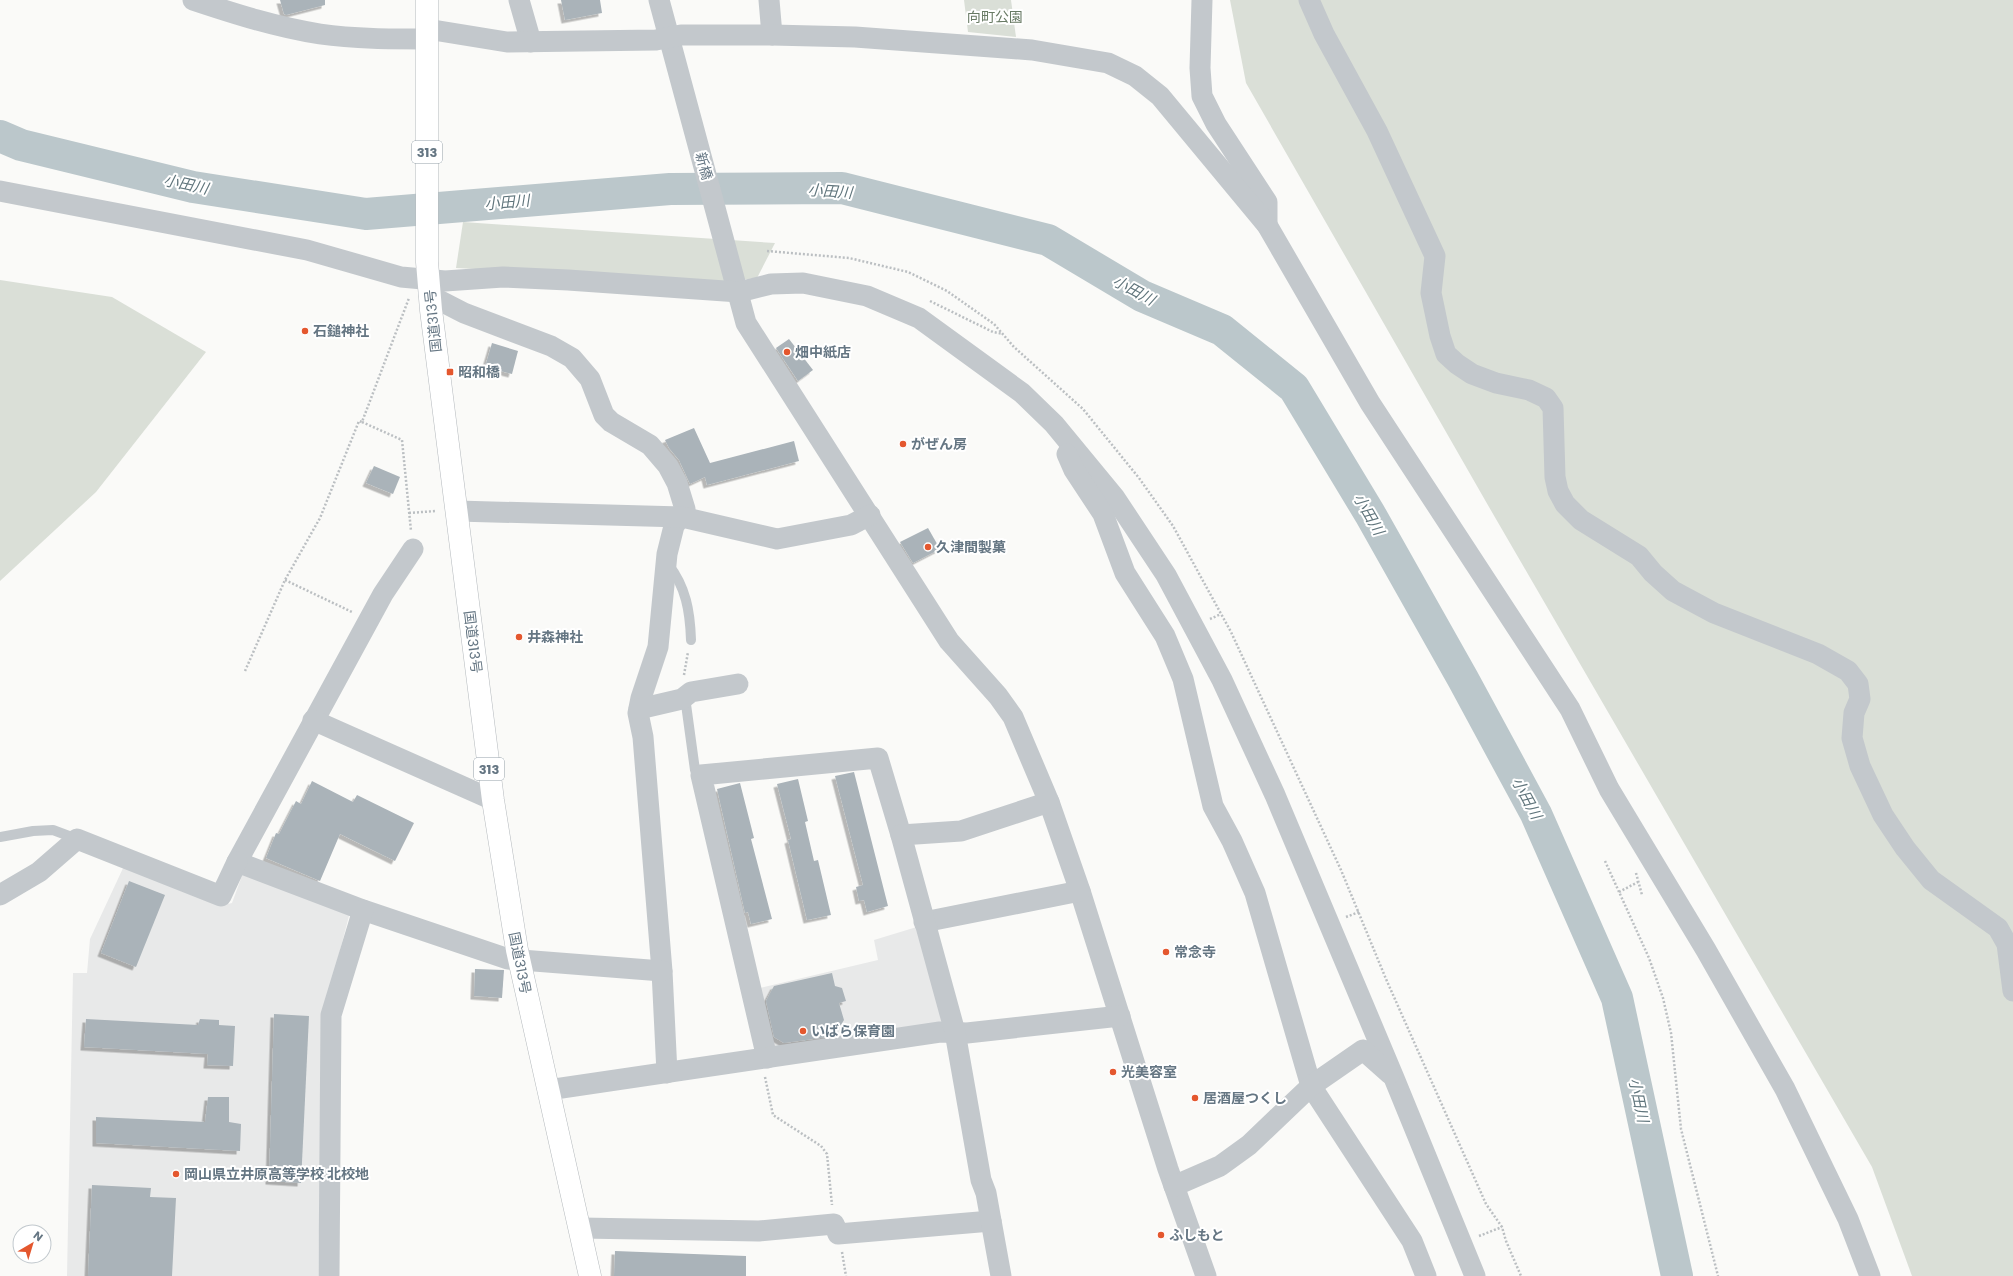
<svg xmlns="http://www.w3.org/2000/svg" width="2013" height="1276" font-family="Poppins,'Noto Sans JP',sans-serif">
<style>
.built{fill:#e8e9e9}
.green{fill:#dadfd7}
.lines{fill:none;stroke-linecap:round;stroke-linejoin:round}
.river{stroke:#bbc7cb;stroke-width:32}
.building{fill:#aab3b9;filter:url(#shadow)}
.highway-casing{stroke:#b4b9bd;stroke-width:23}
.path{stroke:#bbbfc2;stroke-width:2.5;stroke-dasharray:2 2;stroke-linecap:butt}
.lane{stroke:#c3c8cc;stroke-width:10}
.street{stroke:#c3c8cc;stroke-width:21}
.highway{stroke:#fff;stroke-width:22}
.poi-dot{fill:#e4572e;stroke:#fff;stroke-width:1.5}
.labels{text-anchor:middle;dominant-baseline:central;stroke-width:4;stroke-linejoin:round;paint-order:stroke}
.shield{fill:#fff;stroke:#939fa8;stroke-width:1}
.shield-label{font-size:13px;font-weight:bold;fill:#657683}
.park-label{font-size:14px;fill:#687a64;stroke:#fff}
.street-label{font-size:14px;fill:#657683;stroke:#fff}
.poi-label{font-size:14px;font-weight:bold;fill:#657683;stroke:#fff;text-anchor:start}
.water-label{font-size:15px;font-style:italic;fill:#60757c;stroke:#fff}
</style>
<defs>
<filter id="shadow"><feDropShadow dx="-3.5" dy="3.5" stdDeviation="0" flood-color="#0004"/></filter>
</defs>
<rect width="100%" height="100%" fill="#fafaf8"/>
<g class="built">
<path d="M124 866 220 906 232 903 243 873 350 912 324 1012 318 1276H67L73 973H87L90 939Z"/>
<path d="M920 926 945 1020 939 1026 770 1051 756 989 878 960 874 940Z"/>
</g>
<g class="green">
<path d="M964 0H1011L1016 37 968 32Z"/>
<path d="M1230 0H2013V1276H1912L1872 1167 1489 507 1246 83Z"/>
<path d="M463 222 775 243 757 278 720 282 456 268Z"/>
<path d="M0 280 112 297 206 352 96 492 0 581Z"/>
</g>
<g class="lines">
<path class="river" d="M0 136 21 145 193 187 366 214 670 189 842 188 1048 240 1142 296 1222 330 1294 388 1370 514 1463 679 1536 814 1617 998 1677 1276"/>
</g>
<g class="building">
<path d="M280 0H325V5L286 15 284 14Z"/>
<path d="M561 0H600L602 13 565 20Z"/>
<path d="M789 339 813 370 798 381 776 348Z"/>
<path d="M492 343 518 351 512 374 485 367Z"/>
<path d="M694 428 710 463 794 441 799 461 707 485 705 477 690 484 679 460 669 448 665 440Z"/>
<path d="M374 466 400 477 393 494 366 483Z"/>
<path d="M928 528 940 549 913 563 900 542Z"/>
<path d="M854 772 888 906 867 912 864 900 859 901 856 887 863 885 835 776Z"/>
<path d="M798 779 808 821 805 822 814 861 818 860 831 915 807 920 788 840 791 839 777 784Z"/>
<path d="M312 781 353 802 357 795 414 823 395 861 340 834 320 881 266 858 276 833 279 834 296 801 301 804Z"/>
<path d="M740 783 754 838 751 839 772 919 751 924 748 912 745 913 717 789Z"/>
<path d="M129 881 165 895 136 967 101 953Z"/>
<path d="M475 969 504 970 502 998 474 996Z"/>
<path d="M832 973 835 986 842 988 846 1001 839 1003 844 1020 834 1036 784 1043 774 1037 766 1001 774 986Z"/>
<path d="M274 1014 309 1016 301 1183 269 1181Z"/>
<path d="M86 1019 198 1025 200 1019 219 1020V1025L235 1026 233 1066 207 1065 208 1054 84 1047Z"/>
<path d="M208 1097H229V1122L241 1124 240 1151 96 1143V1117L205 1122Z"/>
<path d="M92 1185 151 1188 150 1197 176 1198 172 1276H88Z"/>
<path d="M615 1251 746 1256V1276H614Z"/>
</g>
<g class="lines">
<g class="highway-casing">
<path id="highway" d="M427 0V262L431 310 493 800 517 950 590 1276"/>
</g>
<g class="path">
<path d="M767 251 849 258 908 272 947 291 994 324 1014 347 1083 409 1139 478 1173 526 1231 632 1341 870 1386 979 1486 1204 1502 1227 1506 1241 1521 1276"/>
<path d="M930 301 993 332 1003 334"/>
<path d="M362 422 402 440 411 531"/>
<path d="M409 513 436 511"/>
<path d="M285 580 352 612"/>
<path d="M1210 619 1221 614"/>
<path d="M245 671 285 580 320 518 359 421 362 422 409 298"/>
<path d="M684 675 688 652"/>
<path d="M1605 861 1649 958 1663 998 1671 1033 1681 1129 1718 1276"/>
<path d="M1636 873 1642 895"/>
<path d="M1619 892 1638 882"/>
<path d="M1346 917 1359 912"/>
<path d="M765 1077 773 1115 821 1146 827 1154 832 1205"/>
<path d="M1479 1236 1502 1227"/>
<path d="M842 1252 846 1276"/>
</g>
<g class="lane">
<path d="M668 564C686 587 690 611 691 640"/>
<path d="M685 697 695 770 701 775"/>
<path d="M0 837 33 831 53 830 77 839"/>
</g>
<g class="street">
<path d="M193 0C235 14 276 27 320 34 355 39 391 39 426 39"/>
<path d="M519 0 531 42"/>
<path d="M659 0 746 323 949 641 998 696 1013 717 1049 802 1080 891 1168 1169 1206 1276"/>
<path d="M769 0 772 35"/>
<path d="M1202 0 1200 68 1202 96 1216 124 1267 202V225"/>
<path d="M1309 0 1324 34 1377 131 1435 256 1431 293 1440 336 1446 354 1457 364 1472 374 1496 383 1529 390 1546 398 1553 408 1555 477 1558 491 1565 504 1581 520 1639 556 1653 573 1673 591 1714 613 1818 654 1848 671 1858 684 1860 699 1854 713 1852 738 1860 766 1883 815 1905 848 1931 880 1998 928 2007 944 2013 991"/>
<path d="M427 29 507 42 656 40 681 35H772L855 37 1032 50 1108 63 1135 76 1160 96 1267 225 1370 403 1570 709 1609 789 1706 950 1785 1089 1848 1219 1870 1276"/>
<path d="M0 191 307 250 401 277 445 281 503 277 568 280 739 292 771 284 803 283 867 296 919 318 1022 393 1054 424 1115 498 1166 575 1222 680 1275 795 1394 1078 1475 1276"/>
<path d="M429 295 464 313 551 346 572 358 590 379 604 415 611 422 650 445 668 466 677 483 685 509 674 526 667 554 658 647 641 698 638 713 643 737 662 971 667 1073"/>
<path d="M1067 454 1074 470 1103 514 1125 573 1165 636 1183 679 1213 806 1232 841 1255 893 1311 1086 1412 1241 1426 1276"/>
<path d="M457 511 682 517 777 539 851 525 870 515"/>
<path d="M413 549 383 594 237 862 363 910 508 959 662 971"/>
<path d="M639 709 682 699 691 692 738 684"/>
<path d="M313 720 493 800"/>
<path d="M0 895 39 872 77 839 221 896 237 862"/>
<path d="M924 922 1080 891"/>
<path d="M767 1058 701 775 878 758 901 835"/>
<path d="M548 1090 940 1032 967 1033 1120 1016"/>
<path d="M1174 1186 1220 1166 1249 1145 1311 1086 1363 1050 1390 1074"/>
<path d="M580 1228 759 1231 834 1224 838 1234 991 1221"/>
<path d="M329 1276 331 1015 363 910"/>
<path d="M1001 1276 986 1193 981 1180 955 1032 901 835 961 831 1049 802"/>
</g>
<use href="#highway" class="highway"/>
</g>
<g class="poi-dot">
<circle cx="305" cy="331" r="4"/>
<circle cx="787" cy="352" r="4"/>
<rect x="446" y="368" width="8" height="8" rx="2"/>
<circle cx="903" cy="444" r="4"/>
<circle cx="928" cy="547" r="4"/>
<circle cx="519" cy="637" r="4"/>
<circle cx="1166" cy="952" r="4"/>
<circle cx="803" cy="1031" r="4"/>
<circle cx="1113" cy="1072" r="4"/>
<circle cx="1195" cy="1098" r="4"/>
<circle cx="176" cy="1174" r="4"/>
<circle cx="1161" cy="1235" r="4"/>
</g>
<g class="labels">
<g class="shield">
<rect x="412" y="141" width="30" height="22" rx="3"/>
<rect x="474" y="758" width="30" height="22" rx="3"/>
</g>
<g class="shield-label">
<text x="427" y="152">313</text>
<text x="489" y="769">313</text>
</g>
<g class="park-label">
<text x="995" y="17">向町公園</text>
</g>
<g class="street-label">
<text transform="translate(704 166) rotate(75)">新橋</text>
<text transform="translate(433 321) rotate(-96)">国道313号</text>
<text transform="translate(473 642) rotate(83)">国道313号</text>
<text transform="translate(520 963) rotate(79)">国道313号</text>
</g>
<g class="poi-label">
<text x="313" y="331">石鎚神社</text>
<text x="795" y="352">畑中紙店</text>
<text x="458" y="372">昭和橋</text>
<text x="911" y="444">がぜん房</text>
<text x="936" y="547">久津間製菓</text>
<text x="527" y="637">井森神社</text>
<text x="1174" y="952">常念寺</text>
<text x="811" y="1031">いばら保育園</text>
<text x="1121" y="1072">光美容室</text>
<text x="1203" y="1098">居酒屋つくし</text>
<text x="184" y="1174">岡山県立井原高等学校 北校地</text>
<text x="1169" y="1235">ふしもと</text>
</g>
<g class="water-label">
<text transform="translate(186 184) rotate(12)">小田川</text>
<text transform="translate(830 191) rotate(4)">小田川</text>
<text transform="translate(507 202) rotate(-5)">小田川</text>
<text transform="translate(1134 290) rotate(28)">小田川</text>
<text transform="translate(1369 514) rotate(60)">小田川</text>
<text transform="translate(1527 798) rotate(62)">小田川</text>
<text transform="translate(1639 1100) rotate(78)">小田川</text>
</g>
</g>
<g transform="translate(32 1244) rotate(38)"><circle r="19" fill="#ffffff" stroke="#c1c8cd"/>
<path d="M0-3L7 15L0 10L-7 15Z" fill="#e4572e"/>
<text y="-6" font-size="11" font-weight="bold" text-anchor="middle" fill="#657683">N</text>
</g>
</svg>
